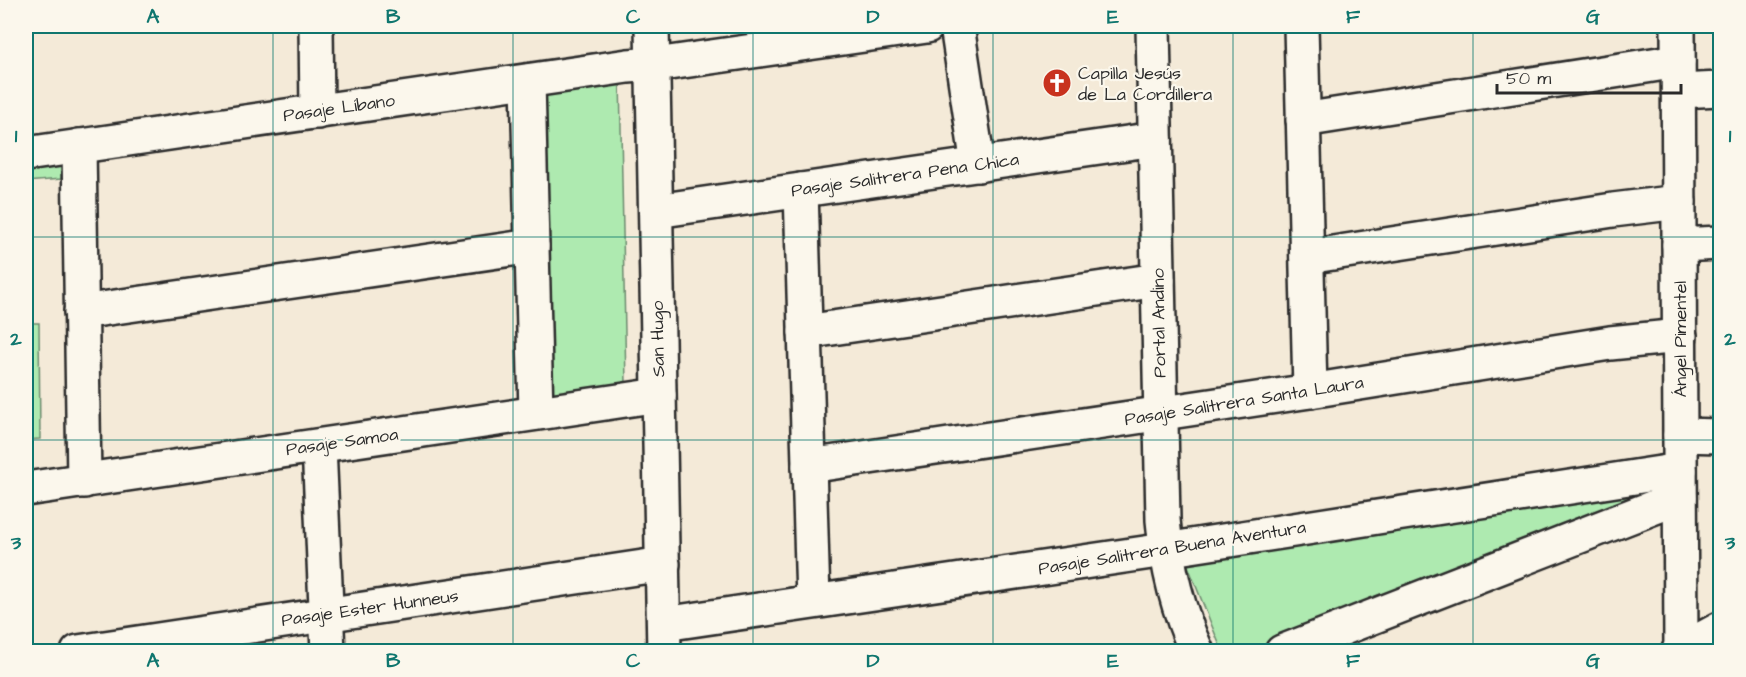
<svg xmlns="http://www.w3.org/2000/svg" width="1746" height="677" font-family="'Architects Daughter',sans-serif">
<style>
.green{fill:#aeeab0;stroke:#6c8a6e;stroke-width:1.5}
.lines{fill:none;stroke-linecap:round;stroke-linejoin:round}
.minor-casing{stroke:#2b2b2b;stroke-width:38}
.major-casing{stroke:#2b2b2b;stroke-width:38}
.minor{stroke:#fbf7ec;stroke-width:33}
.major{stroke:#fbf7ec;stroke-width:33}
.grid{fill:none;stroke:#0f766e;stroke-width:1.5;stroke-opacity:0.55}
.labels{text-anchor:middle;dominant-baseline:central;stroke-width:4.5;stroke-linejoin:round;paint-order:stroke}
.poi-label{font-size:18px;fill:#2b2b2b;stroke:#fbf7ec;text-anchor:start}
.street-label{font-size:18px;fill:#2b2b2b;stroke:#fbf7ec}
.neatline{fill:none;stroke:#0f766e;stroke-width:2}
.grid-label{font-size:20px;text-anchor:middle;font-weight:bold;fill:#0f766e}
</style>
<rect width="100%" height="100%" fill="#f4ead8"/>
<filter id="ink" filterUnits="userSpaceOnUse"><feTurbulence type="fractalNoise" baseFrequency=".0167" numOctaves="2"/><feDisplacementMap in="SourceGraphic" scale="12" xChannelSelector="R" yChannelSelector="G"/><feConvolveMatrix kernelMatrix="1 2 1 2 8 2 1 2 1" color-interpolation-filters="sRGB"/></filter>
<g filter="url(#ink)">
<g class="green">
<path d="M620 78 626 384 543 395 535 88Z"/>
<path d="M63 151 61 179 26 182V157Z"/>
<path d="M26 323H39L40 439 26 440Z"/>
<path d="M1634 488 1637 502 1271 651H1222L1182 551Z"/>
</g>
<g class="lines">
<g class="minor-casing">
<g id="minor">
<path d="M316 26 317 112"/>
<path d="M652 26 664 652"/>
<path d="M957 26 978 165"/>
<path d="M1153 26 1163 520C1167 567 1177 609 1197 652"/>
<path d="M1301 26 1310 391"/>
<path d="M1678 26 1681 652"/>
<path d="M528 81 536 413"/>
<path d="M1679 91 1720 89"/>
<path d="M1303 120 1678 61"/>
<path d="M79 146 84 481"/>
<path d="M26 154 628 66 669 63 927 26"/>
<path d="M801 190 813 601"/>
<path d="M656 211 1155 139"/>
<path d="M1679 245 1720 243"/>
<path d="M1307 257 1613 210 1679 202"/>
<path d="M81 312 532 246"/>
<path d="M805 332 1158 280"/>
<path d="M1680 435 1720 436"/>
<path d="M319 446 328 652"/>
<path d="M809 466 1310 391 1610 343 1680 336"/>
<path d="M26 489 659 395"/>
<path d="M664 624 1165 550 1680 470"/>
<path d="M78 652 663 564"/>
<path d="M1282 652 1680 497"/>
</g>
</g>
<g class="major-casing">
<path id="major" d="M1678 652 1720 629"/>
</g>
<use href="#minor" class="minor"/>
<use href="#major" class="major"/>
</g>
</g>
<path class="grid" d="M273 26V652M513 26V652M753 26V652M993 26V652M1233 26V652M1473 26V652M26 237H1720M26 440H1720"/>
<defs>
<g id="church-disc" transform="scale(1.5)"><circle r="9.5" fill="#c8321e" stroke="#fbf7ec"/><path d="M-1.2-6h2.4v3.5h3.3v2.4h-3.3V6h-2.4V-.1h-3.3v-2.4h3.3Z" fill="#fff"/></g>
</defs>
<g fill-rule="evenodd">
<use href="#church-disc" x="1057" y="83"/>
</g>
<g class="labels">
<g class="poi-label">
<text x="1078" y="73">Capilla Jesús<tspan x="1078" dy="21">de La Cordillera</tspan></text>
</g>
<g class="street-label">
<text transform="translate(339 108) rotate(-8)">Pasaje Líbano</text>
<text transform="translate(905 175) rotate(-8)">Pasaje Salitrera Pena Chica</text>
<text transform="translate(1159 323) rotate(-91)">Portal Andino</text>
<text transform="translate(658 339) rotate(-91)">San Hugo</text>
<text transform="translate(1680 339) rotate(-90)">Ángel Pimentel</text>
<text transform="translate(1244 401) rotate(-9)">Pasaje Salitrera Santa Laura</text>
<text transform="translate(342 442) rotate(-8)">Pasaje Samoa</text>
<text transform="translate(1172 548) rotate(-9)">Pasaje Salitrera Buena Aventura</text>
<text transform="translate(370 608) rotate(-8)">Pasaje Ester Hunneus</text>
</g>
</g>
<rect width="1746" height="677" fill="none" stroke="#fbf7ec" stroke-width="66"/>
<path d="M1497 84v9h184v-9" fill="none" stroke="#2b2b2b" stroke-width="3"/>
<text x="1506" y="84" font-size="18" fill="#2b2b2b" stroke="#fbf7ec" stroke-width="4.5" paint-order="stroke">50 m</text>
<rect x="33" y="33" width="1680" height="611" class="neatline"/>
<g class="grid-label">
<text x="153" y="23">A</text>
<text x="393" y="23">B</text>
<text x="633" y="23">C</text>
<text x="873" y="23">D</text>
<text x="1113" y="23">E</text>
<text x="1353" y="23">F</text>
<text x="1593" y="23">G</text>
<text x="16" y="142">1</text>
<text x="1730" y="142">1</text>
<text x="16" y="345">2</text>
<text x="1730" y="345">2</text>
<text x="16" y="549">3</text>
<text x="1730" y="549">3</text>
<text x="153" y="667">A</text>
<text x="393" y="667">B</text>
<text x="633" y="667">C</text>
<text x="873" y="667">D</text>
<text x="1113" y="667">E</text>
<text x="1353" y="667">F</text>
<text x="1593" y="667">G</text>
</g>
</svg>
